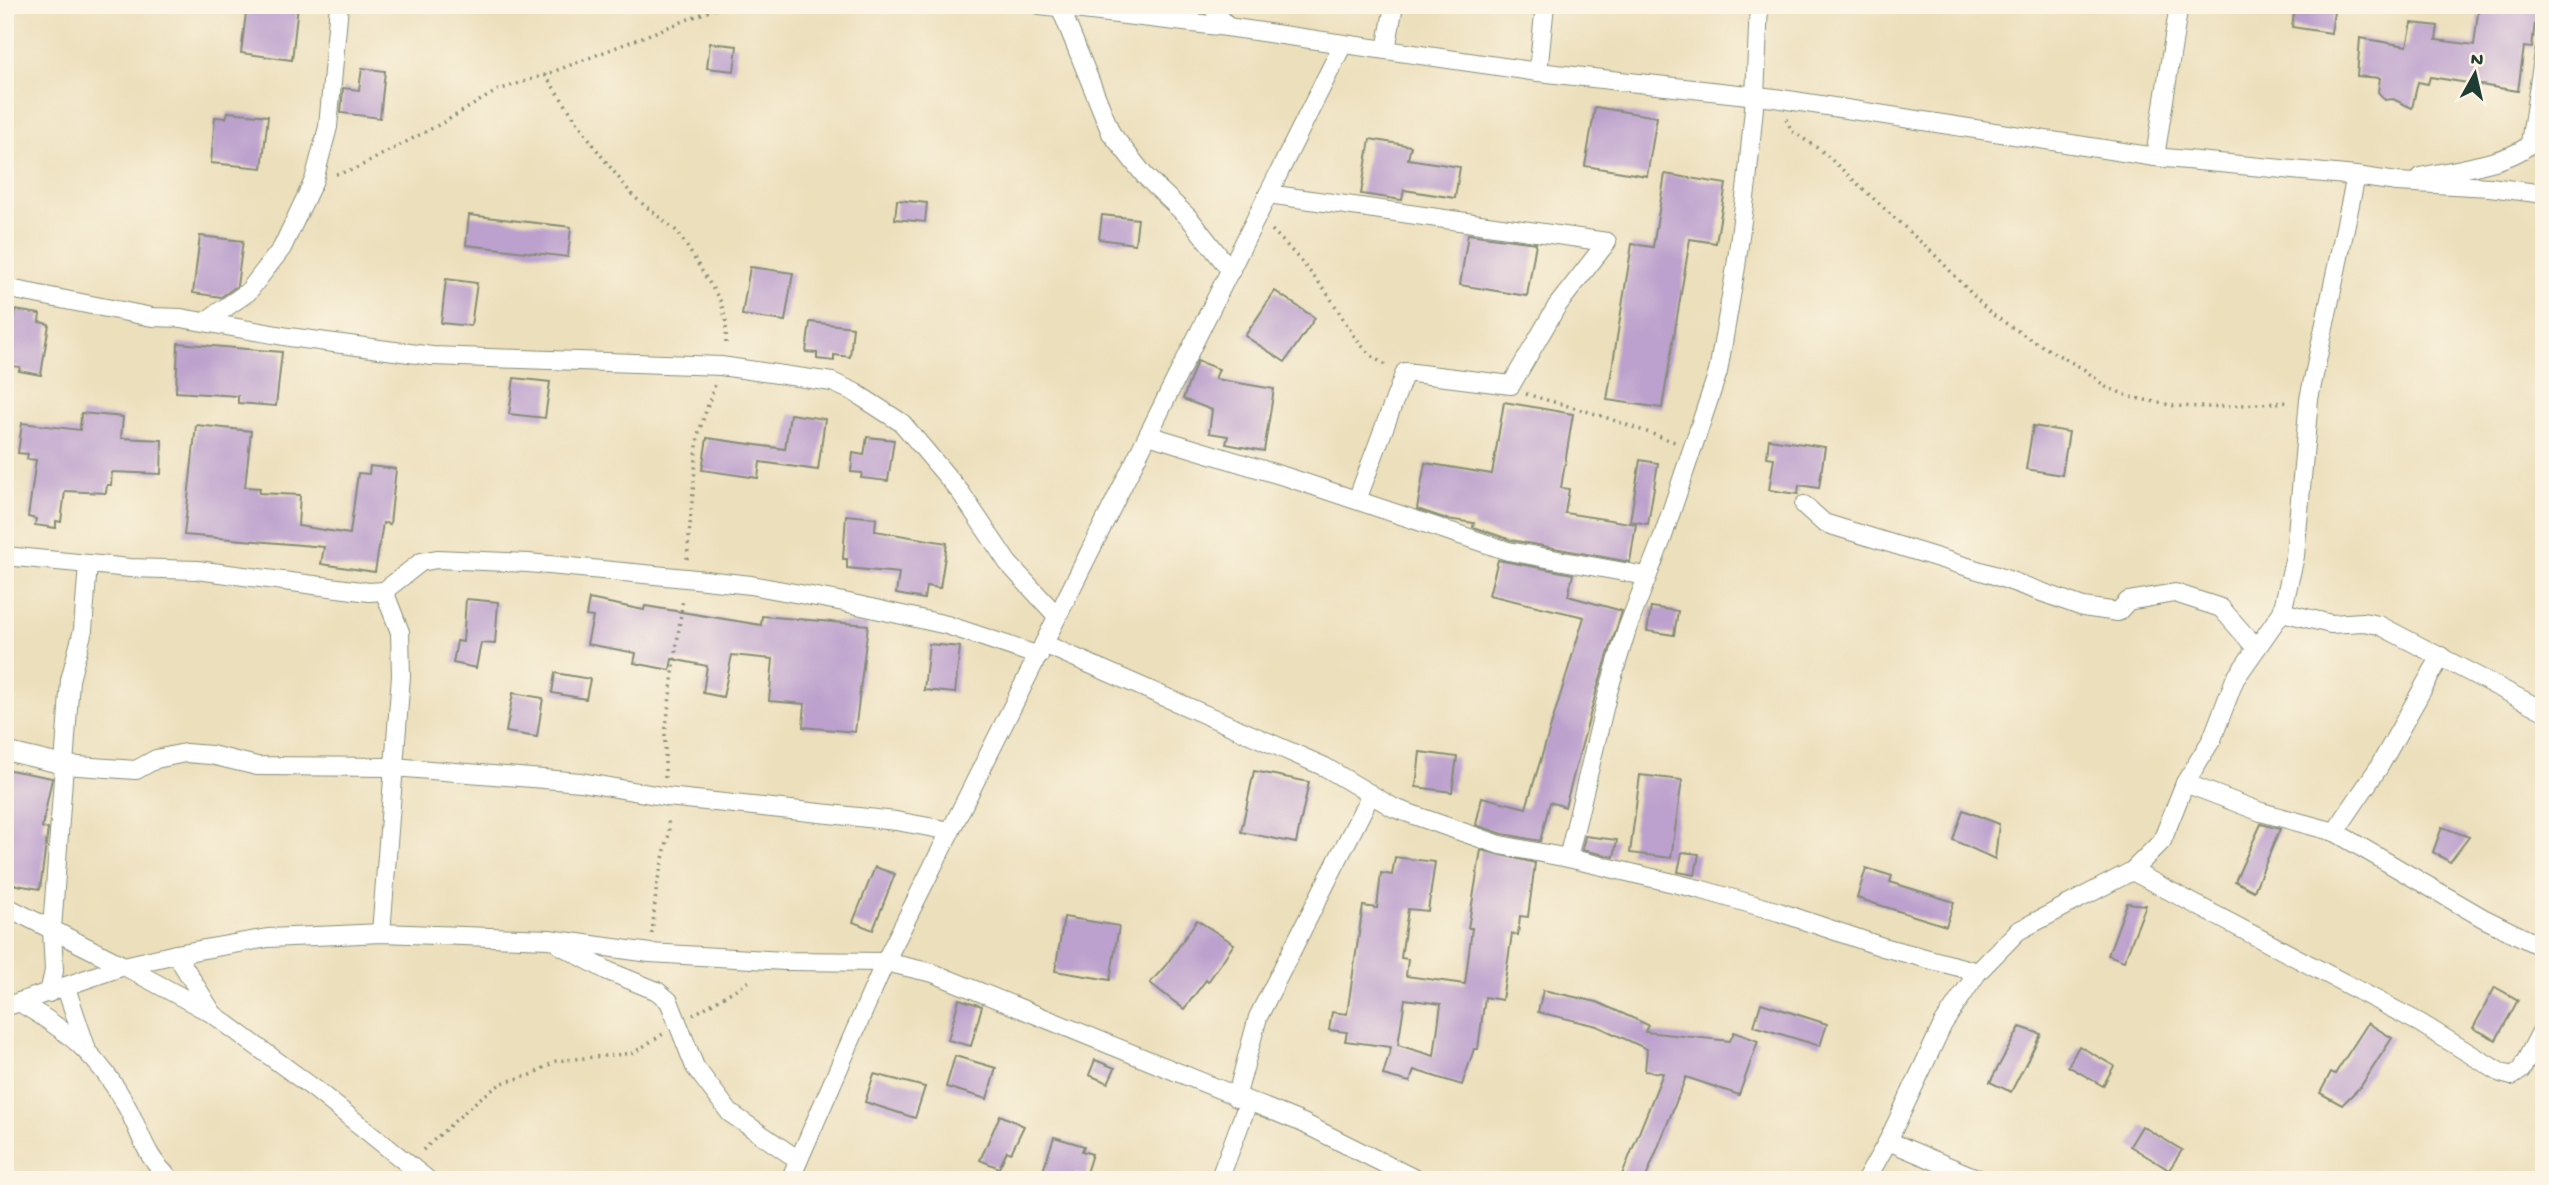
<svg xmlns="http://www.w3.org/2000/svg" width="2549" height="1185" font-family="'Gochi Hand',sans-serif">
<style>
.building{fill:#bca0cd;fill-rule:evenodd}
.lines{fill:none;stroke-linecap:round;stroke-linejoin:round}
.street-casing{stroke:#868e78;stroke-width:20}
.path{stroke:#868e78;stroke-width:3.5;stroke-dasharray:2 5;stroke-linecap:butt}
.street{stroke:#fff;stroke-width:18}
</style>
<rect width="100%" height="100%" fill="#fcf5e5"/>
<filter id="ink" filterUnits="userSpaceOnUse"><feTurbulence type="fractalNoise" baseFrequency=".0143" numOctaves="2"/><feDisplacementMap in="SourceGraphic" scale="14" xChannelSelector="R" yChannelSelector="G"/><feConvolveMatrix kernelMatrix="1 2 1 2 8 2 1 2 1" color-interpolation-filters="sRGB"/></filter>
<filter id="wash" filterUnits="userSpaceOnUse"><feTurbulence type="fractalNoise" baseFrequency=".00686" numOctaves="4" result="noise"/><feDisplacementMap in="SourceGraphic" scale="28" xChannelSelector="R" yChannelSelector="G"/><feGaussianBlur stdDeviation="1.57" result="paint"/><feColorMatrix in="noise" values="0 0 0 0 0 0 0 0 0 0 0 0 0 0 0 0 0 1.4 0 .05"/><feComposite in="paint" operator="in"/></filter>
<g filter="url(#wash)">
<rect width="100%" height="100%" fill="#ecdfbc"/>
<g id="blocks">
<g class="building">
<path d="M247 5H298L292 60 241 53Z"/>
<path d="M2295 5H2335L2331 33 2292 27Z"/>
<path d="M2479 5H2537L2532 48 2524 47 2518 91 2430 77 2428 84 2418 82 2412 108 2393 99 2385 100 2378 92 2380 78 2357 76 2360 38 2407 46 2412 23 2438 26 2436 40 2474 45Z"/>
<path d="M710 43 737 46 734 71 707 68Z"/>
<path d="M362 68 385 71 380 118 341 113 343 88 359 90Z"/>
<path d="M1595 107 1657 117 1647 176 1585 166Z"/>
<path d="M228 112 268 116 262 168 211 163 215 117 226 118Z"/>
<path d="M1370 139 1411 146 1408 159 1460 167 1455 198 1404 190 1402 200 1361 194Z"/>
<path d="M1665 174 1726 184 1716 243 1690 239 1662 408 1607 400 1632 244 1653 247Z"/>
<path d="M897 200 927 203 925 222 895 219Z"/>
<path d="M469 215 571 227 568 257 466 245Z"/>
<path d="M1102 215 1138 219 1135 244 1099 239Z"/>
<path d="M1468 234 1536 243 1527 296 1460 285Z"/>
<path d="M200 236 243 241 237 286 221 297 193 293Z"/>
<path d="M750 267 793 273 785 321 742 315Z"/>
<path d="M446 279 477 283 471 326 441 323Z"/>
<path d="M1275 291 1315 318 1285 362 1245 336Z"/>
<path d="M15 310 40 314 39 322 49 324 41 375 19 371 20 367 5 365V317L14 318Z"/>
<path d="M810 322 853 327 850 357 834 355V361L817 359V353L806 352Z"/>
<path d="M178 343 282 352 276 406 238 403V396L176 392Z"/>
<path d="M1197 361 1219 369 1215 379 1274 389 1264 451 1226 444 1228 436 1209 433 1212 410 1183 399Z"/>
<path d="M514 378 550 382 545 418 509 414Z"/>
<path d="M1504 402 1573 414 1561 488 1569 489 1565 513 1636 524 1630 562 1511 540 1473 527 1474 523 1447 519 1417 509 1425 463 1492 474Z"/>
<path d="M81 413 123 417 121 438 162 440 161 474 112 472 111 485H107L106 493 65 491 61 522 56 521V528L35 525 36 519 28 517 36 460 27 459 28 454 18 453 22 423 80 430Z"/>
<path d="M790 414 825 419 818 470 760 462 758 478 702 470 707 438 785 449Z"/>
<path d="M196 425 251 431 245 487 260 488 259 493 300 495 298 526 350 534 358 473 369 474 370 466 396 469 390 524 383 523 375 572 321 564 324 547 184 535Z"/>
<path d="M2033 426 2069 432 2062 475 2026 469Z"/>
<path d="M867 437 894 440 888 481 861 478 862 473 851 472 853 453 864 455Z"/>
<path d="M1769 439 1825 447 1819 488 1799 485 1798 494 1769 490 1774 458 1767 457Z"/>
<path d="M1640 460 1658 463 1648 524 1630 521Z"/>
<path d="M846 515 876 518 875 531 947 543 940 588 926 586 924 599 896 594 899 573 847 568V559H843Z"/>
<path d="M1498 560 1573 574 1568 596 1622 611 1597 689 1565 807 1550 802 1540 841 1503 834 1476 825 1482 797 1526 808 1584 617 1489 595Z"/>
<path d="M466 599 498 602 495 644 481 643 476 668 453 663 457 641 463 642Z"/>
<path d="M589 599 644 610 645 606 761 625 762 616 868 625 855 732 803 727 805 704 769 701 773 659 732 655 723 697 703 693 707 666 672 659 670 670 634 663 636 653 587 644 593 617 586 616Z"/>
<path d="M1651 607 1678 611 1674 635 1647 631Z"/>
<path d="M929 644 960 647 955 693 924 690Z"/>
<path d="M555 673 590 679 586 699 552 693Z"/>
<path d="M513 693 543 698 537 737 506 732Z"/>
<path d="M1420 752 1457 757 1452 792 1416 787Z"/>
<path d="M5 769 52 778 42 828 48 829 40 889 5 883Z"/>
<path d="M1254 771 1309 782 1296 843 1241 832Z"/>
<path d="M1640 775 1682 780 1671 858 1630 853Z"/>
<path d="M1963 810 1999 824 1995 859 1953 840Z"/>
<path d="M2261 824 2280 829 2254 891 2235 881Z"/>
<path d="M2442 827 2469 837 2450 862 2433 852Z"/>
<path d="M1585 836 1617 840 1614 857 1582 850Z"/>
<path d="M1481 850 1535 863 1528 917 1520 916 1518 935 1512 934 1502 1000 1485 997 1478 1049H1474L1462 1085 1414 1070 1410 1082 1383 1075 1391 1047 1345 1041 1347 1032 1329 1030 1332 1012 1347 1014 1363 906 1377 908 1381 873 1392 875 1395 857 1435 862 1428 911 1408 909 1401 958 1408 959 1406 976 1465 984 1472 928H1468ZM1405 999 1441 1004 1434 1056 1398 1045Z"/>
<path d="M1682 852 1699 854 1695 875 1678 872Z"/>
<path d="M875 867 895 874 873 930 853 922Z"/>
<path d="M1866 868 1892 876 1890 882 1954 902 1946 926 1857 898Z"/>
<path d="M2127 903 2146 905 2124 961 2108 955Z"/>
<path d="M1064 917 1119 926 1110 980 1055 971Z"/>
<path d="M1197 920 1234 944 1208 982 1206 980 1184 1009 1150 983 1166 965Z"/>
<path d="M2495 987 2518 1000 2496 1040 2473 1028Z"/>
<path d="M1543 990 1597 1002 1648 1025 1645 1032 1730 1041 1734 1032 1758 1041 1739 1095 1686 1077 1645 1180H1620L1663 1073 1645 1071 1647 1049 1597 1026 1538 1012Z"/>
<path d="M959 999 982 1006 971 1046 948 1040Z"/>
<path d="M1761 1003 1827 1024 1820 1046 1754 1026Z"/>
<path d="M2368 1023 2392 1038 2361 1086 2342 1105 2320 1093 2331 1072 2335 1074Z"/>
<path d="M2020 1027 2041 1034 2011 1092 1990 1082Z"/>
<path d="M2079 1046 2114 1066 2103 1086 2068 1066Z"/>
<path d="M955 1056 996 1068 987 1099 946 1087Z"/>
<path d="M1095 1060 1115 1068 1108 1083 1089 1075Z"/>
<path d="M874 1074 925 1087 915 1118 865 1102Z"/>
<path d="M1000 1115 1024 1126 1011 1153 1007 1151 999 1168 980 1160Z"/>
<path d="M2142 1126 2182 1150 2169 1170 2130 1146Z"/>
<path d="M1054 1137 1084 1146 1082 1151 1092 1154 1085 1176 1075 1173 1073 1180H1069L1043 1171Z"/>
</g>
</g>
</g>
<g filter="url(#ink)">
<use href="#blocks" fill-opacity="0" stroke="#868e78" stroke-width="2"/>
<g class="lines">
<g class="street-casing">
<g id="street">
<path d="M1040 5 1227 27 1538 72 1775 98 2155 157 2356 176 2397 182 2490 187 2544 194"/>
<path d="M1211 5 1227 27"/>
<path d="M1061 9 1111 133 1145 176 1190 219 1231 271"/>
<path d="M1386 50 1394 5"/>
<path d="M1538 72 1545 5"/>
<path d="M2155 157 2179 5"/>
<path d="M2356 176 2309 399 2295 556 2282 612 2235 679 2212 739 2185 783 2261 812 2335 832 2483 918 2544 948"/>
<path d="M2421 177C2447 171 2516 162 2530 143L2544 52"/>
<path d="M1268 194 1607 242 1557 306 1511 385 1405 372 1357 500"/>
<path d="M5 288 152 317 181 318 289 337 432 356 721 366 832 382 854 392 902 423 961 493 1008 563 1057 616"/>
<path d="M206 321 248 292 282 248 314 180 328 127 339 5"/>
<path d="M1148 435 1290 478 1508 551 1646 576"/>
<path d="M1804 505 1824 523 1994 575 2083 607 2118 612 2128 601 2175 593 2221 608 2256 648"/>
<path d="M5 556 130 568 197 570 369 592 384 591 421 562 437 559 528 563 686 578 751 585 844 602 947 625 1039 656"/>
<path d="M2282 612 2331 624 2363 622 2379 625 2544 711"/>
<path d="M1044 644 1325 767 1394 808 1445 826 1500 845 1568 858 1699 889 1779 912 1883 947 1978 972"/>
<path d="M5 751 64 765 70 680 83 630 88 564"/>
<path d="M2335 832 2379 767 2441 656"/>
<path d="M1568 858 1608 692 1627 629 1662 539 1718 372 1736 267 1747 182 1755 97 1759 5"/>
<path d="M2132 871 2420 1023 2501 1073 2512 1076 2521 1070 2544 1026"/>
<path d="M5 906 124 966 213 1014 316 1090 428 1180"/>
<path d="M381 933 401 676 400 632 384 591"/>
<path d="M560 945 608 971 657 991 669 1001 695 1067 730 1113 797 1159"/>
<path d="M176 954 213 1014"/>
<path d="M66 988 86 1047"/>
<path d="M49 993 54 971 52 929 64 765 136 770 156 759 185 753 211 755 257 766 393 767 581 782 667 797 896 821 951 831"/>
<path d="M19 1002C68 1031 99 1055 127 1107 142 1135 145 1158 172 1180"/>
<path d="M5 1007 124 966 176 954 268 938 339 935 381 933 549 939 650 953 785 961 885 962 933 973 1303 1123 1417 1180"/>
<path d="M1236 1098 1258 1017 1371 794"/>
<path d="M1888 1141 1981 1180"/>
<path d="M790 1180 885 962 1343 44"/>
<path d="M1219 1180 1248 1103"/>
<path d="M1866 1180 1888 1141 1943 1024 1978 972 2018 931 2132 871 2162 841 2185 783"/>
</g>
</g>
<g class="path">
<path d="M545 75 599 153 633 196 678 232 721 302 726 321V347"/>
<path d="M1786 119 1792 131 1823 152 1938 258 1990 313 2030 339 2085 370 2106 387 2131 397 2174 406 2208 407 2290 402"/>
<path d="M336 174 353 170 446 121 498 90 545 75 725 5"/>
<path d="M1272 230C1291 249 1309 270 1326 292 1346 319 1356 351 1388 366"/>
<path d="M1526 394 1596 414 1675 442"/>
<path d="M687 559 698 435 715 384"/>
<path d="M665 778V734L683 598"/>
<path d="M652 934 657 883 669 834 668 817"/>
<path d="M693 1015 753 979"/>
<path d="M423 1150 479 1099 502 1083 531 1075 556 1061 633 1053 663 1034"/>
</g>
<use href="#street" class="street"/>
</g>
</g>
<rect width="2549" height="1185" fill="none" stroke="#fcf5e5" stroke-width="28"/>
<g transform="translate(2475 74) rotate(8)" stroke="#fcf5e5" stroke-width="5" paint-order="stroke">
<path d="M0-5L12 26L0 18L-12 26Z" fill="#1f3d34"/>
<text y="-10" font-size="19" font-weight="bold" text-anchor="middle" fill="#1f3d34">N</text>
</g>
</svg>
